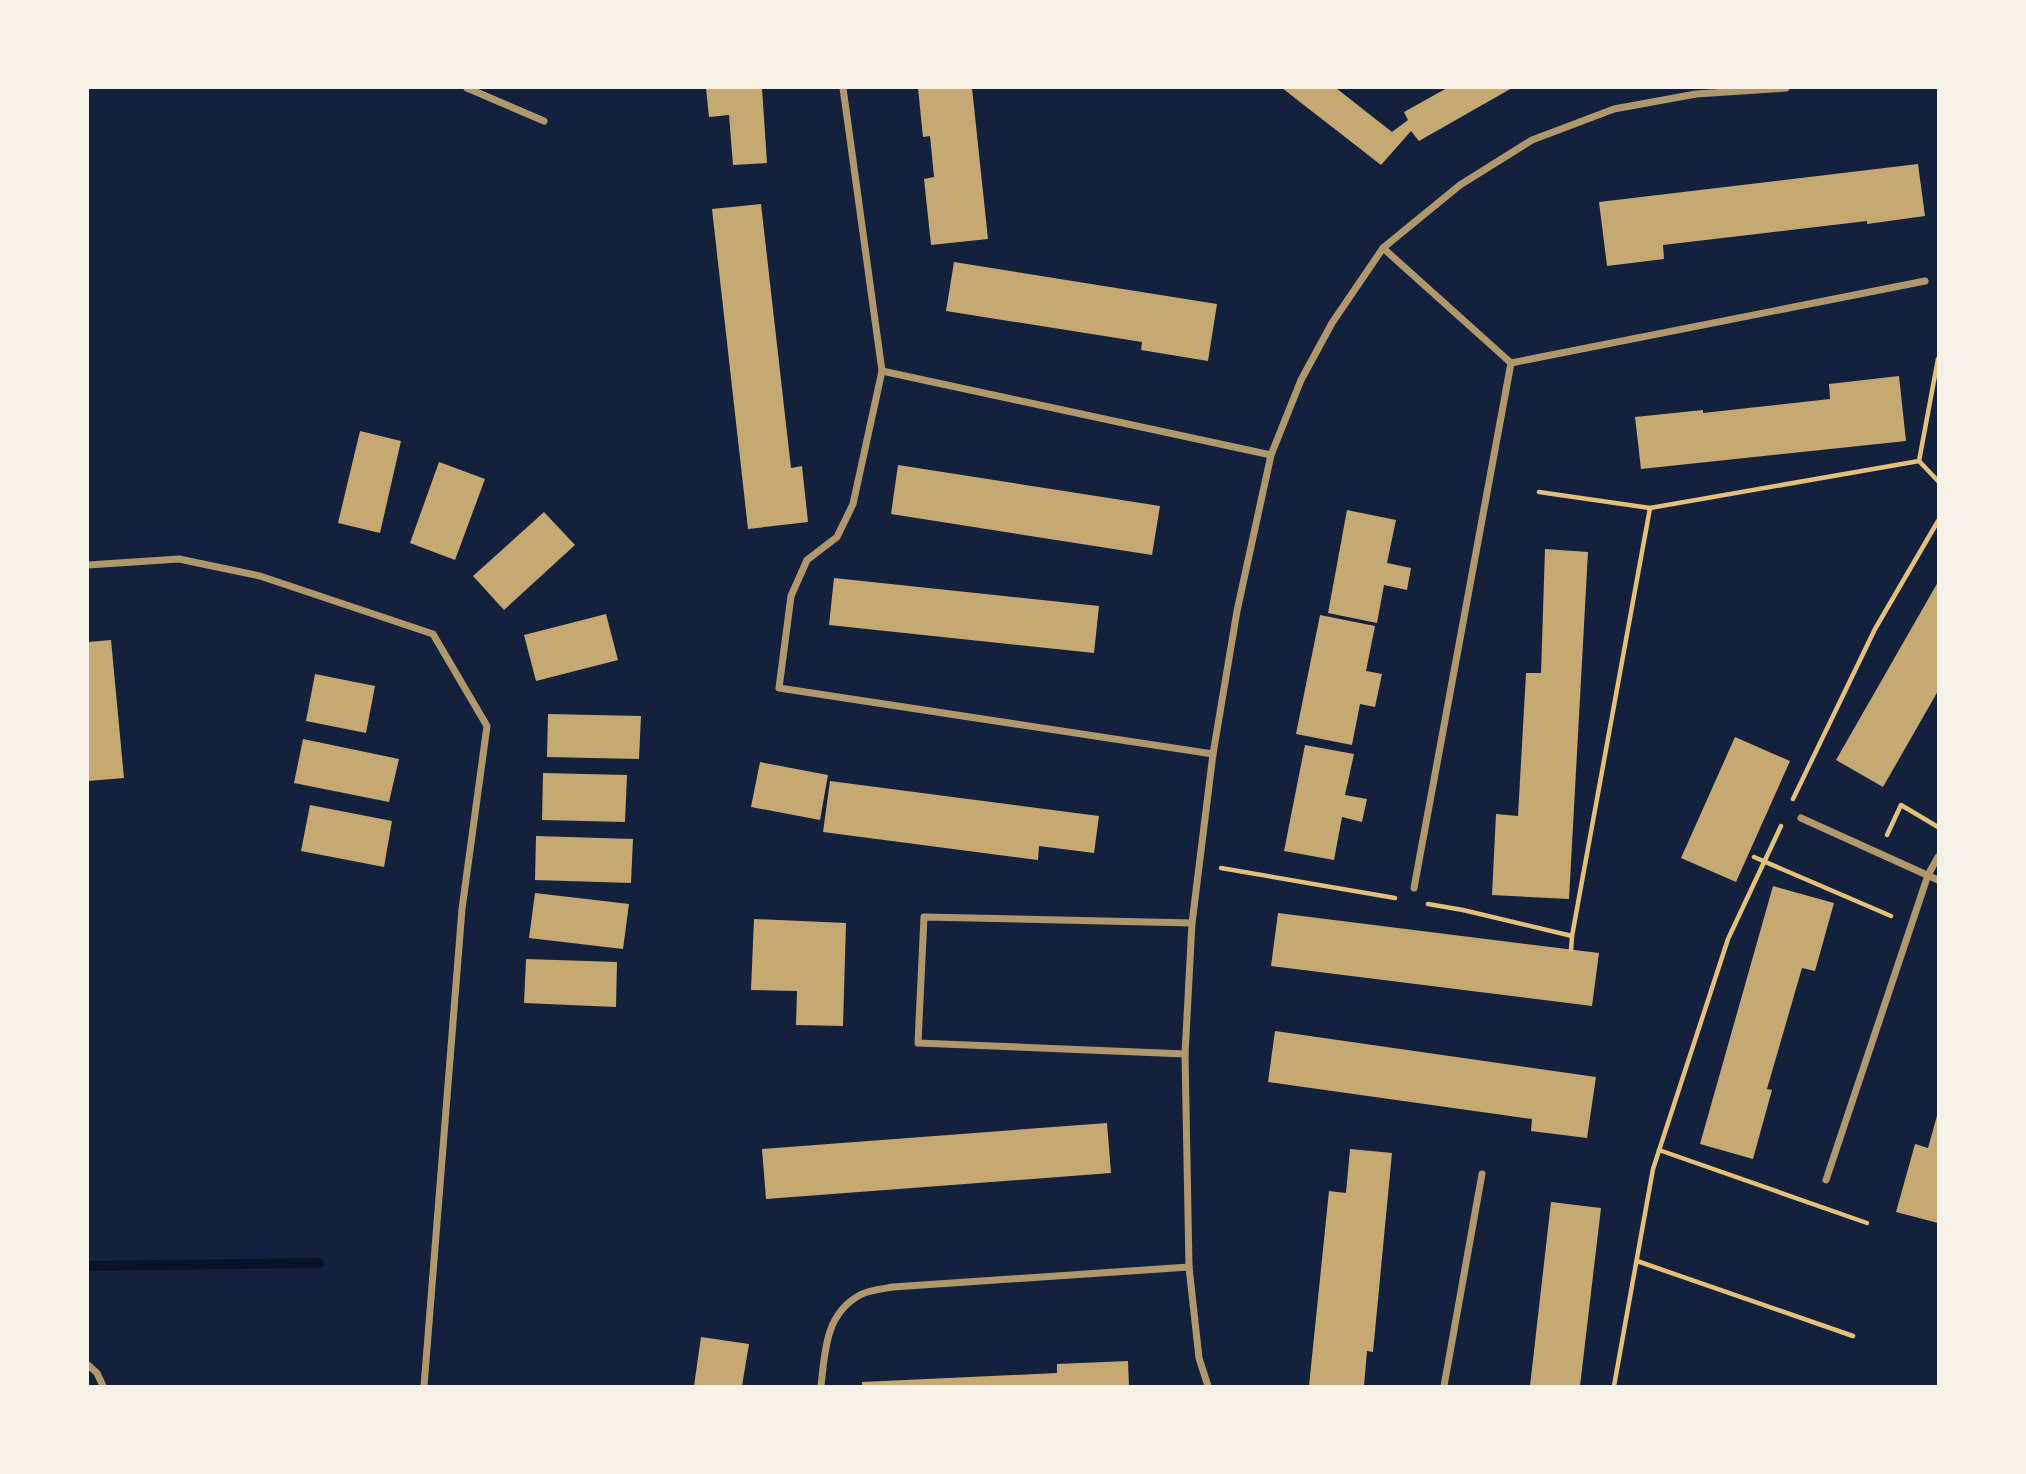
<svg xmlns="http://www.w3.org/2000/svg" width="2026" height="1474" font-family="Quicksand,sans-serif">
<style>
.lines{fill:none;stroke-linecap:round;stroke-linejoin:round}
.stream{stroke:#0b132b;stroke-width:10}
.building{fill:#c6a872}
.path{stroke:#e5c07b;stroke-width:4.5}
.minor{stroke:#b1986c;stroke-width:7}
</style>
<rect width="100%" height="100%" fill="#14213d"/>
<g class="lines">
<path class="stream" d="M88 1266 319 1263"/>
</g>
<g class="building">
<path d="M706 88H762L767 163 733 165 729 115 709 117Z"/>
<path d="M918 88H972L988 239 931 245 924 179 934 177 930 136 923 137Z"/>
<path d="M1282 88H1336L1392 132 1408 120 1404 112 1447 88H1512L1419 141 1411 131 1381 165Z"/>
<path d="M1918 164 1925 216 1867 224V221L1663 245 1664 259 1607 266 1599 202Z"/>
<path d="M761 204 791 468 802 466 808 522 748 529 712 209Z"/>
<path d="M954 262 1217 304 1208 361 1141 350 1142 342 946 311Z"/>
<path d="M1899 376 1906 441 1641 469 1635 417 1703 410V413L1830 399 1829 384Z"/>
<path d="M360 431 401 441 380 533 338 523Z"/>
<path d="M439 462 485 479 455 560 410 543Z"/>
<path d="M898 465 1160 506 1152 555 891 514Z"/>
<path d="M1347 510 1396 520 1387 563 1411 568 1407 590 1384 585 1377 623 1328 613Z"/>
<path d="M544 512 575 545 504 610 473 576Z"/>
<path d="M1545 549 1588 552 1569 899 1492 895 1496 814 1518 816 1526 673H1541Z"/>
<path d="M834 578 1099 606 1094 653 829 625Z"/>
<path d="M1938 582V691L1883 787 1836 760Z"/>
<path d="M606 614 618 660 536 681 524 635Z"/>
<path d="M1320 615 1375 626 1366 671 1382 674 1375 707 1360 704 1352 745 1296 734Z"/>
<path d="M111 640 124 778 88 781V642Z"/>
<path d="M315 674 375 686 366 733 306 721Z"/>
<path d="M548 714 641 716 639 759 547 757Z"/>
<path d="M1735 737 1790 761 1736 882 1681 858Z"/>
<path d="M303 739 399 759 389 802 294 783Z"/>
<path d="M1305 745 1354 754 1345 795 1367 799 1362 822 1342 817 1334 860 1284 851Z"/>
<path d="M760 762 828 775 820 820 751 807Z"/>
<path d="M543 773 627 775 625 822 542 820Z"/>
<path d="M830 781 1099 816 1094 853 1039 846 1038 860 823 832Z"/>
<path d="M310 805 392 821 384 867 301 851Z"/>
<path d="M536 836 633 839 631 883 535 880Z"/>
<path d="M1773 886 1834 903 1815 971 1802 968 1767 1089 1772 1090 1753 1159 1700 1144Z"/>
<path d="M535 893 629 904 623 949 529 938Z"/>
<path d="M1278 913 1599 953 1592 1006 1271 966Z"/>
<path d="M754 919 846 923 843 1026 796 1025 797 991 751 990Z"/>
<path d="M526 959 617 962 616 1007 524 1003Z"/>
<path d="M1275 1031 1596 1077 1587 1138 1531 1131 1532 1119 1268 1082Z"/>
<path d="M1938 1112V1223L1896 1212 1915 1144 1928 1148Z"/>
<path d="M1107 1123 1111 1173 766 1199 762 1149Z"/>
<path d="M1350 1149 1392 1153 1373 1352 1367 1351 1364 1386H1309L1329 1191 1346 1193Z"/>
<path d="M1551 1202 1601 1208 1580 1386H1530Z"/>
<path d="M701 1337 749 1344 742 1386H694Z"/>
<path d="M1128 1361 1129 1386H862V1382L1057 1373V1364Z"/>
</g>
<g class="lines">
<g class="path">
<path d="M1919 461 1938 481"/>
<path d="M1539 492 1650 508 1919 461 1938 359"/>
<path d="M1793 799 1875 629 1938 521"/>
<path d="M1887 835 1901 805 1938 827"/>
<path d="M1754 857 1891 916"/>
<path d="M1221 868 1395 898"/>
<path d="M1428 904 1463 910 1572 936"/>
<path d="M1571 950 1572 936 1650 508"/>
<path d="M1659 1150 1867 1223"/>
<path d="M1637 1261 1853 1336"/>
<path d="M1614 1386 1653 1169 1728 939 1781 826"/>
</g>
<g class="minor">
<path d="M467 88 544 121"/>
<path d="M843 88 882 371 1271 455"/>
<path d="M1383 248 1511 363"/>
<path d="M1511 363 1925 281"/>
<path d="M882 371 853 504 837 537 807 560 791 596 779 688 1213 754"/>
<path d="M88 565 179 559 260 576 433 634 487 726 462 909 424 1386"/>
<path d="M1801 818 1938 880"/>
<path d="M1414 888 1511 363"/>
<path d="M1185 1054 918 1043 924 917 1192 923"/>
<path d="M1826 1180 1928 875 1938 857"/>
<path d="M88 1365 97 1373 103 1386"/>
<path d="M821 1386C825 1352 825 1314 860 1295 869 1290 883 1289 893 1287L1189 1267"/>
<path d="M1208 1386 1199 1358 1189 1267 1185 1054 1192 923 1213 754 1237 611 1271 455 1301 380 1332 323 1383 248 1460 185 1532 140 1614 109 1696 94 1786 88"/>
<path d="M1444 1386 1482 1174"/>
</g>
</g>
<rect width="2026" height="1474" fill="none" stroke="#f6f1e7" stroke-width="178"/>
</svg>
